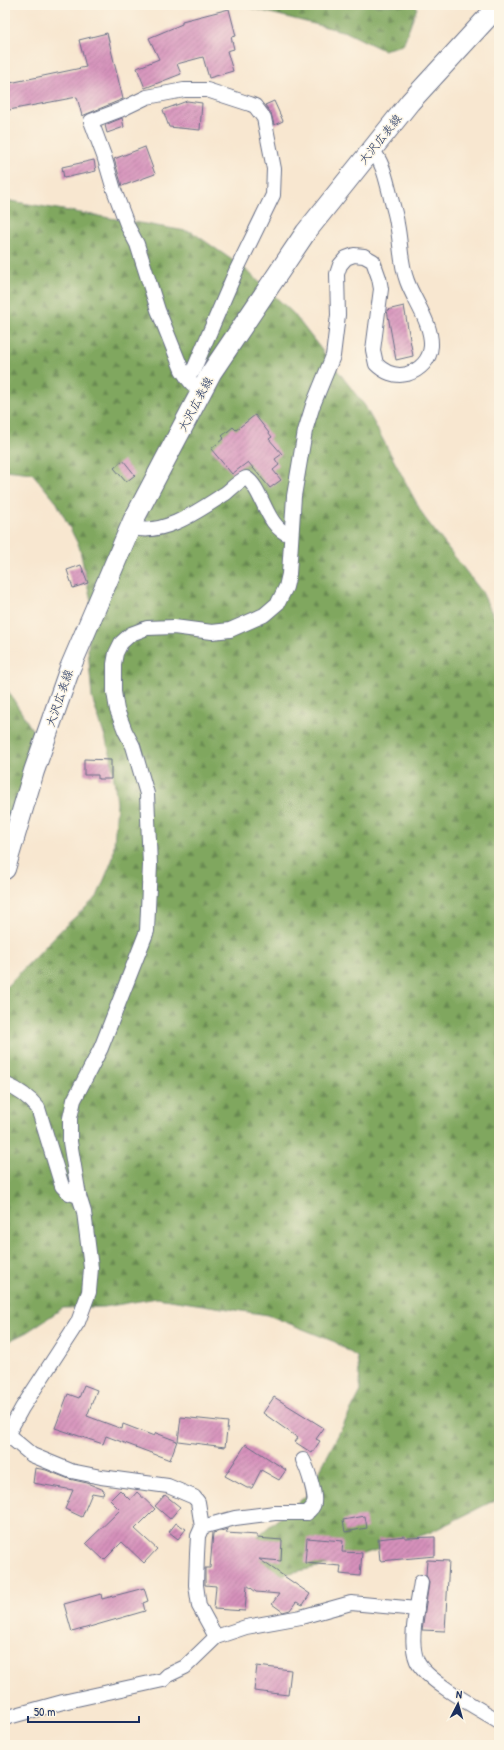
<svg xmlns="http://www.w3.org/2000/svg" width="504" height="1750" font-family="'Patrick Hand','Klee One',sans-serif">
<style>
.forest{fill:url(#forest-firs);stroke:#4e6b5e}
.building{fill:url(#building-hatch)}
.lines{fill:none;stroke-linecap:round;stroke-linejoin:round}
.minor-casing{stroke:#686f86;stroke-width:16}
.secondary-casing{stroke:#686f86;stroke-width:22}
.minor{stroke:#fff;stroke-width:14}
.secondary{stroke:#fff;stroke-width:20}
.labels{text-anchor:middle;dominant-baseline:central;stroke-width:3;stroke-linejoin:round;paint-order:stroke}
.street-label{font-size:12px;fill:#1b2f5e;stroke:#fcf5e5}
</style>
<defs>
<pattern id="forest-firs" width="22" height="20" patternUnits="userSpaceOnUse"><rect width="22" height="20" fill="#80a75e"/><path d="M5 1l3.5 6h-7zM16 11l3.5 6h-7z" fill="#688851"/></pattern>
<pattern id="building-hatch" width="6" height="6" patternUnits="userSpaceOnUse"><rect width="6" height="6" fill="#d691bb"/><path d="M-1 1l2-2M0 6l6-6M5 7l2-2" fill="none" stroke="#ad779b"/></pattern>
</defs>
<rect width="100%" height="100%" fill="#fcf5e5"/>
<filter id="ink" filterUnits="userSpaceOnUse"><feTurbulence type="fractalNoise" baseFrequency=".025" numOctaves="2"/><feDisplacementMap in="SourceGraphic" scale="8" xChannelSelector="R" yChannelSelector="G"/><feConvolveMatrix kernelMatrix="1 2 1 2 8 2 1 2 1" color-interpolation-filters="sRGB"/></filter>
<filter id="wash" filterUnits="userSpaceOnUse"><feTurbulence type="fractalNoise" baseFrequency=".012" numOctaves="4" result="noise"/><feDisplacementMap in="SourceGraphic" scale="16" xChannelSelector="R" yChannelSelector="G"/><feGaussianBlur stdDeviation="0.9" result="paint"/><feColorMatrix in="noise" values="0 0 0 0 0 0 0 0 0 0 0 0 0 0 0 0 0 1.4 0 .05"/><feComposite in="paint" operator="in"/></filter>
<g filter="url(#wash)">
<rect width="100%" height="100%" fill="#f8e7d0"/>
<g class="forest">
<path d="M238 5H416L417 8 403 45 383 50 346 32Z"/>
<path d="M5 200 192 232 245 269 293 313 365 406 424 517 482 592 499 628V1498L429 1533 336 1563 281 1575 250 1574 254 1539 307 1495 361 1391 357 1357 335 1342 268 1315 157 1298 104 1307 63 1308 27 1332 5 1343V988L62 929 97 897 113 858 117 803 111 756 92 698 88 649 91 601 79 546 57 503 32 473 5 470Z"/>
<path d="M5 686 33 731 37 775 5 844Z"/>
</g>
<g id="blocks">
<g class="building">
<path d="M229 9 236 36 231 37 234 49 227 51 233 71 209 78 203 57 177 64 181 74 145 88 137 68 159 59 149 38 182 24V21Z"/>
<path d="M107 33 123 99 82 116 77 97 9 110 5 84 86 67 79 40Z"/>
<path d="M187 101 202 103 200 130 169 127 163 110Z"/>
<path d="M274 101 283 121 274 125 271 113 265 105Z"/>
<path d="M122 118 124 127 107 133 105 125Z"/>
<path d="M145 147 155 174 122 186 114 159Z"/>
<path d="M94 160 96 171 64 178 62 167Z"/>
<path d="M404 306 413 356 396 360 387 310Z"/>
<path d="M255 415 272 437 269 439 282 454 275 459 279 465 273 470 281 480 270 488 248 462 232 474 211 449 224 438 222 436 233 427 236 430Z"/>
<path d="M123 460 135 475 126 482 114 468Z"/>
<path d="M81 565 88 583 73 588 67 570Z"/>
<path d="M84 759 111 760V779H98V775H84Z"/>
<path d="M84 1385 97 1390 87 1416 122 1429 123 1424 154 1436 156 1433 177 1441 170 1460 106 1436 103 1444 55 1428 68 1394 79 1398Z"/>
<path d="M274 1397 324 1428 316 1439 320 1441 312 1453 295 1442 298 1438 263 1413Z"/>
<path d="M181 1417 228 1422 225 1447 178 1441Z"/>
<path d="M246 1444 286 1470 279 1480 261 1470 252 1488H247L225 1476Z"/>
<path d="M35 1468 46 1470 69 1479 87 1483 104 1490 103 1495 92 1493 82 1517 65 1509 73 1490 33 1483Z"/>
<path d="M120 1490 130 1500 137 1492 155 1509 135 1529 157 1549 144 1563 122 1542 104 1560 86 1543 120 1510 110 1500Z"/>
<path d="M165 1495 180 1507 170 1519 155 1506Z"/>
<path d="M365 1516 367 1528 345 1532 343 1520Z"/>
<path d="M176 1523 186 1529 178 1539 169 1532Z"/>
<path d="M228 1529 226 1533 257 1535V1538L282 1540 281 1561 259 1559 310 1594 303 1605 296 1602 290 1610 283 1612 272 1604 279 1594 256 1592 247 1585 245 1611 214 1609 216 1586 205 1585V1568H210L213 1533Z"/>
<path d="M405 1536V1538L435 1537V1556L380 1561 378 1539Z"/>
<path d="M307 1538 343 1541 342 1552 362 1553 360 1576 340 1574 341 1566 305 1563Z"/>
<path d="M427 1560 449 1561 445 1631 422 1630 429 1583 426 1575Z"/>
<path d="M144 1588 148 1601 143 1603 145 1611 72 1632 64 1604 101 1594 102 1599Z"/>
<path d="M257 1666 291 1670 288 1695 254 1691Z"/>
</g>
</g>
</g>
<g filter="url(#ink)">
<use href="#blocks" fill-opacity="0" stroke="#686f86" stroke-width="1"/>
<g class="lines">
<g class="minor-casing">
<g id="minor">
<path d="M187 378 193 371 236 271 273 195 274 169 264 118 255 106 250 104 207 90H184L147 97 120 110 91 121 104 156 114 190 128 227 137 244 158 310 182 370C189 380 191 385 202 391"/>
<path d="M131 527C162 538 201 509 226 493 232 488 239 481 246 478 263 488 265 527 290 535"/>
<path d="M5 1084C19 1090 29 1097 38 1108L62 1186 69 1193 79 1196"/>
<path d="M8 1435 32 1455 71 1471 101 1477 168 1486 194 1497 198 1502 202 1527 198 1536 197 1554 196 1585 199 1606 216 1637"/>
<path d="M5 1439 22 1408 78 1322 89 1292 91 1268 84 1212 79 1196 70 1142V1118L74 1100 101 1048 147 931 150 865 147 794 133 746 125 731 117 710 114 692V664L116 653 121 643 131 634 147 628 174 627 212 632 230 630 264 615 278 603 286 587 289 574 294 496 305 431 313 405 333 356 338 315 337 274 340 265 346 258 354 255 364 256 373 261 379 278 381 289 379 304 373 350 376 364C384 372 395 377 407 374 420 370 430 360 431 346 432 323 414 301 407 281 400 263 401 243 397 224 396 214 392 204 390 194 386 179 383 162 372 150"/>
<path d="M202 1527 235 1518 275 1513H307C308 1511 312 1509 313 1506 318 1498 307 1468 303 1460"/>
<path d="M421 1582C418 1605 408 1640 417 1661 426 1681 479 1709 499 1721"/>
<path d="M5 1718 63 1702 163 1680 168 1675 185 1667 216 1637 246 1627 301 1617 351 1603 417 1609"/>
</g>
</g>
<g class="secondary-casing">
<path id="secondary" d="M5 869 34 771 70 668 133 521 211 373 306 232 410 102 499 5"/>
</g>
<use href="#minor" class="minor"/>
<use href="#secondary" class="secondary"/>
</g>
</g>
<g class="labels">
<g class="street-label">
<text transform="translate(380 139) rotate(-51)">大沢広表線</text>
<text transform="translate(195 404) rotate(-62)">大沢広表線</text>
<text transform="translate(59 698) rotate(-71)">大沢広表線</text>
</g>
</g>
<rect width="504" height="1750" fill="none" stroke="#fcf5e5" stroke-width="20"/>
<g transform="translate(458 1704) rotate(6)" stroke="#fcf5e5" stroke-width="3" paint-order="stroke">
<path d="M0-3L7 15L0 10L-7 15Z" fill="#1b2f5e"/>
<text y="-6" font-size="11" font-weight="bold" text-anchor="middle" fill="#1b2f5e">N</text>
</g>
<path d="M28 1716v6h111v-6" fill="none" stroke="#1b2f5e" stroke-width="2"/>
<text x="34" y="1716" font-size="12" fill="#1b2f5e" stroke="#fcf5e5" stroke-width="3" paint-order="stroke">50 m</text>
</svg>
